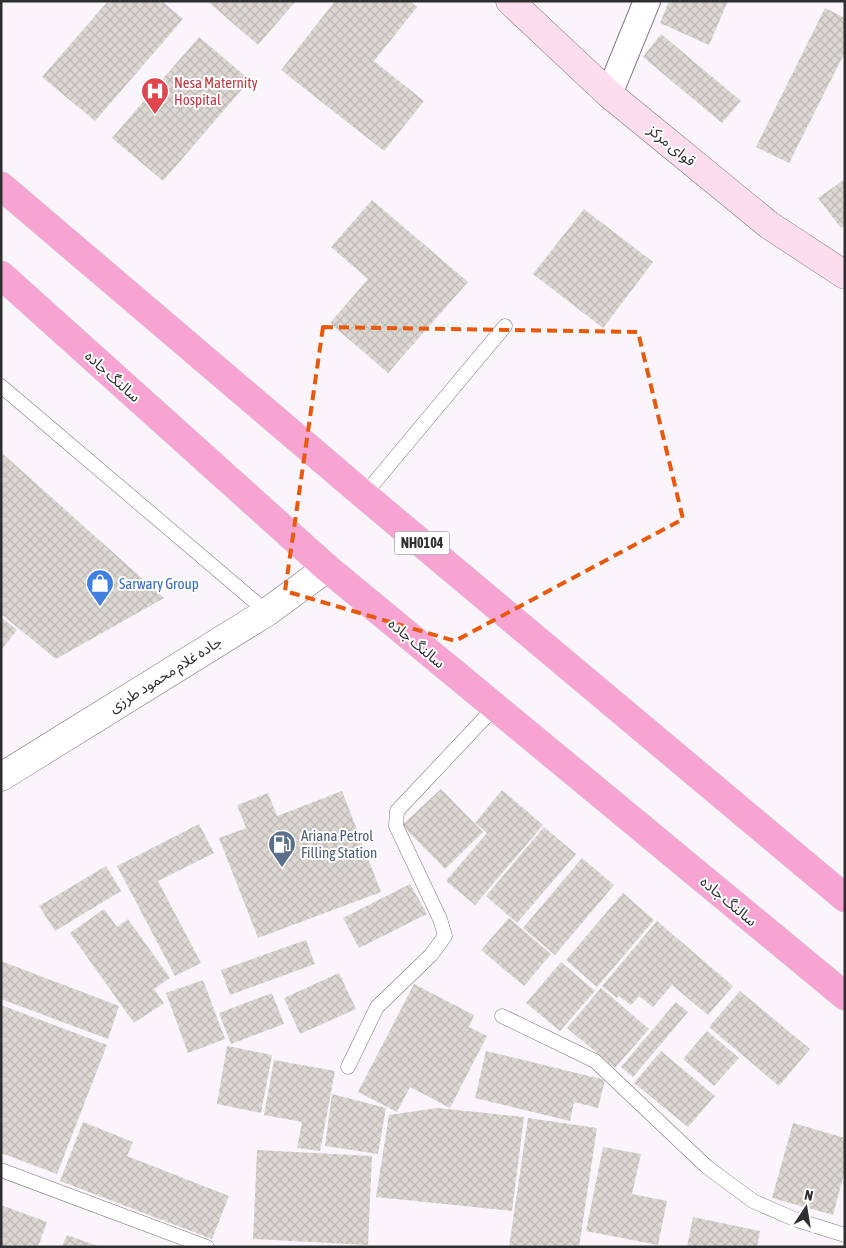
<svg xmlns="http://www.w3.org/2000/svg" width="846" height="1248" font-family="'Asap Condensed','Noto Sans Arabic',sans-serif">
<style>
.building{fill:url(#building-cross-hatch)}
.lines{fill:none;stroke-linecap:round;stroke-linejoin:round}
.service-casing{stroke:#79767b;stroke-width:15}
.minor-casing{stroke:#79767b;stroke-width:28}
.tertiary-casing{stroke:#79767b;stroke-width:29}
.secondary-casing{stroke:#79767b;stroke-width:29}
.trunk-casing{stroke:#d5d5d6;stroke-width:29}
.service{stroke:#fff;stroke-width:14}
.minor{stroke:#fff;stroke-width:26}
.tertiary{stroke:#fff;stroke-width:28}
.secondary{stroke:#fcddee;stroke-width:28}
.trunk{stroke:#f7a4d3;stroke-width:28}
.marked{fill:none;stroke:#e8590c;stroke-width:4;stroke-dasharray:10 6;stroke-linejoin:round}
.labels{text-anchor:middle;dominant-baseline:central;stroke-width:4;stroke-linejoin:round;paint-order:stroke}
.shield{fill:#fff;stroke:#6d6d6e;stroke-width:1}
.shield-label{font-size:14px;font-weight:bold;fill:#2f2e30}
.health-label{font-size:15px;fill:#be3a42;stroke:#fff;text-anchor:start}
.street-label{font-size:15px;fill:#2f2e30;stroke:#fff}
.shop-label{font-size:15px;fill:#366cbe;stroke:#fff;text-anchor:start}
.service-label{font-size:15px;fill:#4e5e75;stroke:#fff;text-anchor:start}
</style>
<defs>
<pattern id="building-cross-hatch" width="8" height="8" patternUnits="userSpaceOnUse" patternTransform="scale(1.25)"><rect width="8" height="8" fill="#dcd7d3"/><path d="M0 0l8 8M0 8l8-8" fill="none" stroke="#bdb9b5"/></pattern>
</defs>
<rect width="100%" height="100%" fill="#f9f5fb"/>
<g class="building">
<path d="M108 1H162L183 19 95 121 42 77Z"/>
<path d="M207 1H296L258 45Z"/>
<path d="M335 1H410L417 7 374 61 424 101 384 151 281 70Z"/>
<path d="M669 1H728L709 45 660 23Z"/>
<path d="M825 8 845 18V52L789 163 756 147Z"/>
<path d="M661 34 741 101 722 123 643 57Z"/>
<path d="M199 37 250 80 163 181 112 138Z"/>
<path d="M845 179V225L841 228 818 198Z"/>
<path d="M372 200 468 282 388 373 330 323 368 279 331 247Z"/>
<path d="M584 209 653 262 603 328 533 274Z"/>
<path d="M3 454 164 598 56 659 1 614V455Z"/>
<path d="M1 617 17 630 1 650Z"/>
<path d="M441 789 483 832 445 869 402 825Z"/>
<path d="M502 790 543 825 475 905 446 881 487 833 475 823Z"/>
<path d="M342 791 381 892 258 938 219 838 246 828 237 805 268 793 277 816Z"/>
<path d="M199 824 214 853 158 881 201 963 175 976 117 866Z"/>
<path d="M544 827 576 854 517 923 486 896Z"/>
<path d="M582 858 614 885 555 955 523 928Z"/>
<path d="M106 866 121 891 55 931 39 906Z"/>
<path d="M410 884 427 914 359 948 343 918Z"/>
<path d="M623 893 654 920 597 987 566 960Z"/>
<path d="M104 909 117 927 128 919 170 978 154 989 164 1003 134 1023 70 933Z"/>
<path d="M509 918 551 954 524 986 481 950Z"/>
<path d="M657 921 733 986 708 1015 672 985 653 1007 639 996 631 1005 619 996 617 998 602 986Z"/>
<path d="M306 940 315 964 230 995 221 970Z"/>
<path d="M1 961 119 1006 108 1039 1 999Z"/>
<path d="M561 962 595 991 560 1031 526 1003Z"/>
<path d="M339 973 356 1009 300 1034 284 998Z"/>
<path d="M203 980 225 1039 188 1053 166 993Z"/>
<path d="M414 984 474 1015 469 1027 487 1036 450 1108 410 1087 397 1112 358 1092Z"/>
<path d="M601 988 649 1029 615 1068 567 1028Z"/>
<path d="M740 991 810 1049 779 1086 709 1027Z"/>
<path d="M272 993 284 1024 231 1044 219 1013Z"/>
<path d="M676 1002 688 1012 633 1077 621 1067Z"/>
<path d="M1 1005 107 1045 57 1174 1 1153Z"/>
<path d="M707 1031 739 1058 714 1086 683 1059Z"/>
<path d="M227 1046 272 1055 261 1113 217 1104Z"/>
<path d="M486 1051 605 1080 598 1108 574 1102 570 1121 475 1098Z"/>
<path d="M661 1051 715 1096 688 1127 634 1083Z"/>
<path d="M274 1060 335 1071 320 1151 297 1148 302 1122 264 1115Z"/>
<path d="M332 1094 386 1108 378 1154 325 1146Z"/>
<path d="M437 1108 524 1117 512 1211 376 1197 389 1115Z"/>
<path d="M528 1118 597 1128 579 1247H509Z"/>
<path d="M83 1122 133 1142 127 1156 229 1196 212 1239 60 1181Z"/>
<path d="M793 1123 845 1138V1170L833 1215 772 1198Z"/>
<path d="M603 1147 641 1154 632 1194 667 1201 658 1245 586 1231Z"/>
<path d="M257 1150 372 1156 368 1245 253 1239Z"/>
<path d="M1 1205 47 1222 38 1247H1Z"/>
<path d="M693 1217 760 1231 757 1247H687Z"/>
<path d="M67 1235 100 1247H62Z"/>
</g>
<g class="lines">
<g class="service-casing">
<g id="service">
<path d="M1 386 267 612"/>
<path d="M364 495 505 326"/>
<path d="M502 1016 595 1061 707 1167 753 1201 794 1219 845 1235"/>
<path d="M348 1067 377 1007 431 955 445 936 440 919 396 826 397 811 495 707"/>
<path d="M1 1170 207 1247"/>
</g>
</g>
<g class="minor-casing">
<path id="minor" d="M609 94 647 1"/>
</g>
<g class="tertiary-casing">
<path id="tertiary" d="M1 777 267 612 327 568"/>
</g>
<g class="secondary-casing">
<path id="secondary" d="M510 1 609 94 769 225 845 275"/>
</g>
<g class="trunk-casing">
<g id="trunk">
<path d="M1 186 364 495 845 898"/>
<path d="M1 275 327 568 845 996"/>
</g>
</g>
<use href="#service" class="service"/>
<use href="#minor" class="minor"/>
<use href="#tertiary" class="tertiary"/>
<use href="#secondary" class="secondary"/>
<use href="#trunk" class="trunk"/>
</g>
<path class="marked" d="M323 327 638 332 683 519 455 641 285 591Z"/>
<defs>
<g id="hospital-pin" transform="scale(1.4375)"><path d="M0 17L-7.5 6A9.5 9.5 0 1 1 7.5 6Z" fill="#e0444e" stroke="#fff"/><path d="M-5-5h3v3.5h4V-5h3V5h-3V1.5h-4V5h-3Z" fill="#fff"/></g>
<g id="shop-pin" transform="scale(1.4375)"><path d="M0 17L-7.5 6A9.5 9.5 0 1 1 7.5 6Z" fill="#3f7fe0" stroke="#fff"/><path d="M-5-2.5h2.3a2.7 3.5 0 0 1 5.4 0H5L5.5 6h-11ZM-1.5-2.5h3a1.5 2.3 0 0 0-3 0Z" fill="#fff"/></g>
<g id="fuel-pin" transform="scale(1.4375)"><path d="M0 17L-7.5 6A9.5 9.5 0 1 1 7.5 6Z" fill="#5c6f8a" stroke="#fff"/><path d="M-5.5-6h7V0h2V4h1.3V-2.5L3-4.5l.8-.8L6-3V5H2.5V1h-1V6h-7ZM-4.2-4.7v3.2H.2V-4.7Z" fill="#fff"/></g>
</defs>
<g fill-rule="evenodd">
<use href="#hospital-pin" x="155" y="91"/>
<use href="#shop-pin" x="100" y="583"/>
<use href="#fuel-pin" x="282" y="844"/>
</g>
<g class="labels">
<rect class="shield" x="394.5" y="531.5" width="55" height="23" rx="4"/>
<g class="shield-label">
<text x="422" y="543">NH0104</text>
</g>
<g class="health-label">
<text x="174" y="82">Nesa Maternity<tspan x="174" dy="17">Hospital</tspan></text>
</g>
<g class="street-label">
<text transform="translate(672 145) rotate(39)">قوای مرکز</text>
<text transform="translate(113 376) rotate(42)">سالنگ جاده</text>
<text transform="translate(417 643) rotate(40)">سالنگ جاده</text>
<text transform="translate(165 674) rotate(-32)">جاده غلام‌ محمود طرزی</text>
<text transform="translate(729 901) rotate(40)">سالنگ جاده</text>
</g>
<g class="shop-label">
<text x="119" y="583">Sarwary Group</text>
</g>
<g class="service-label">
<text x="301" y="835">Ariana Petrol<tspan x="301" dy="17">Filling Station</tspan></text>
</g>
</g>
<rect width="846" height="1248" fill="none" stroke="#2f2e30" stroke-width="5"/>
<g transform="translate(806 1208) rotate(12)" stroke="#ffffff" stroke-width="4" paint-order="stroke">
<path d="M0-4L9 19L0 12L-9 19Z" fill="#2f2e30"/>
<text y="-8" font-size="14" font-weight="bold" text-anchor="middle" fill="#2f2e30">N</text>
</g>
</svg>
